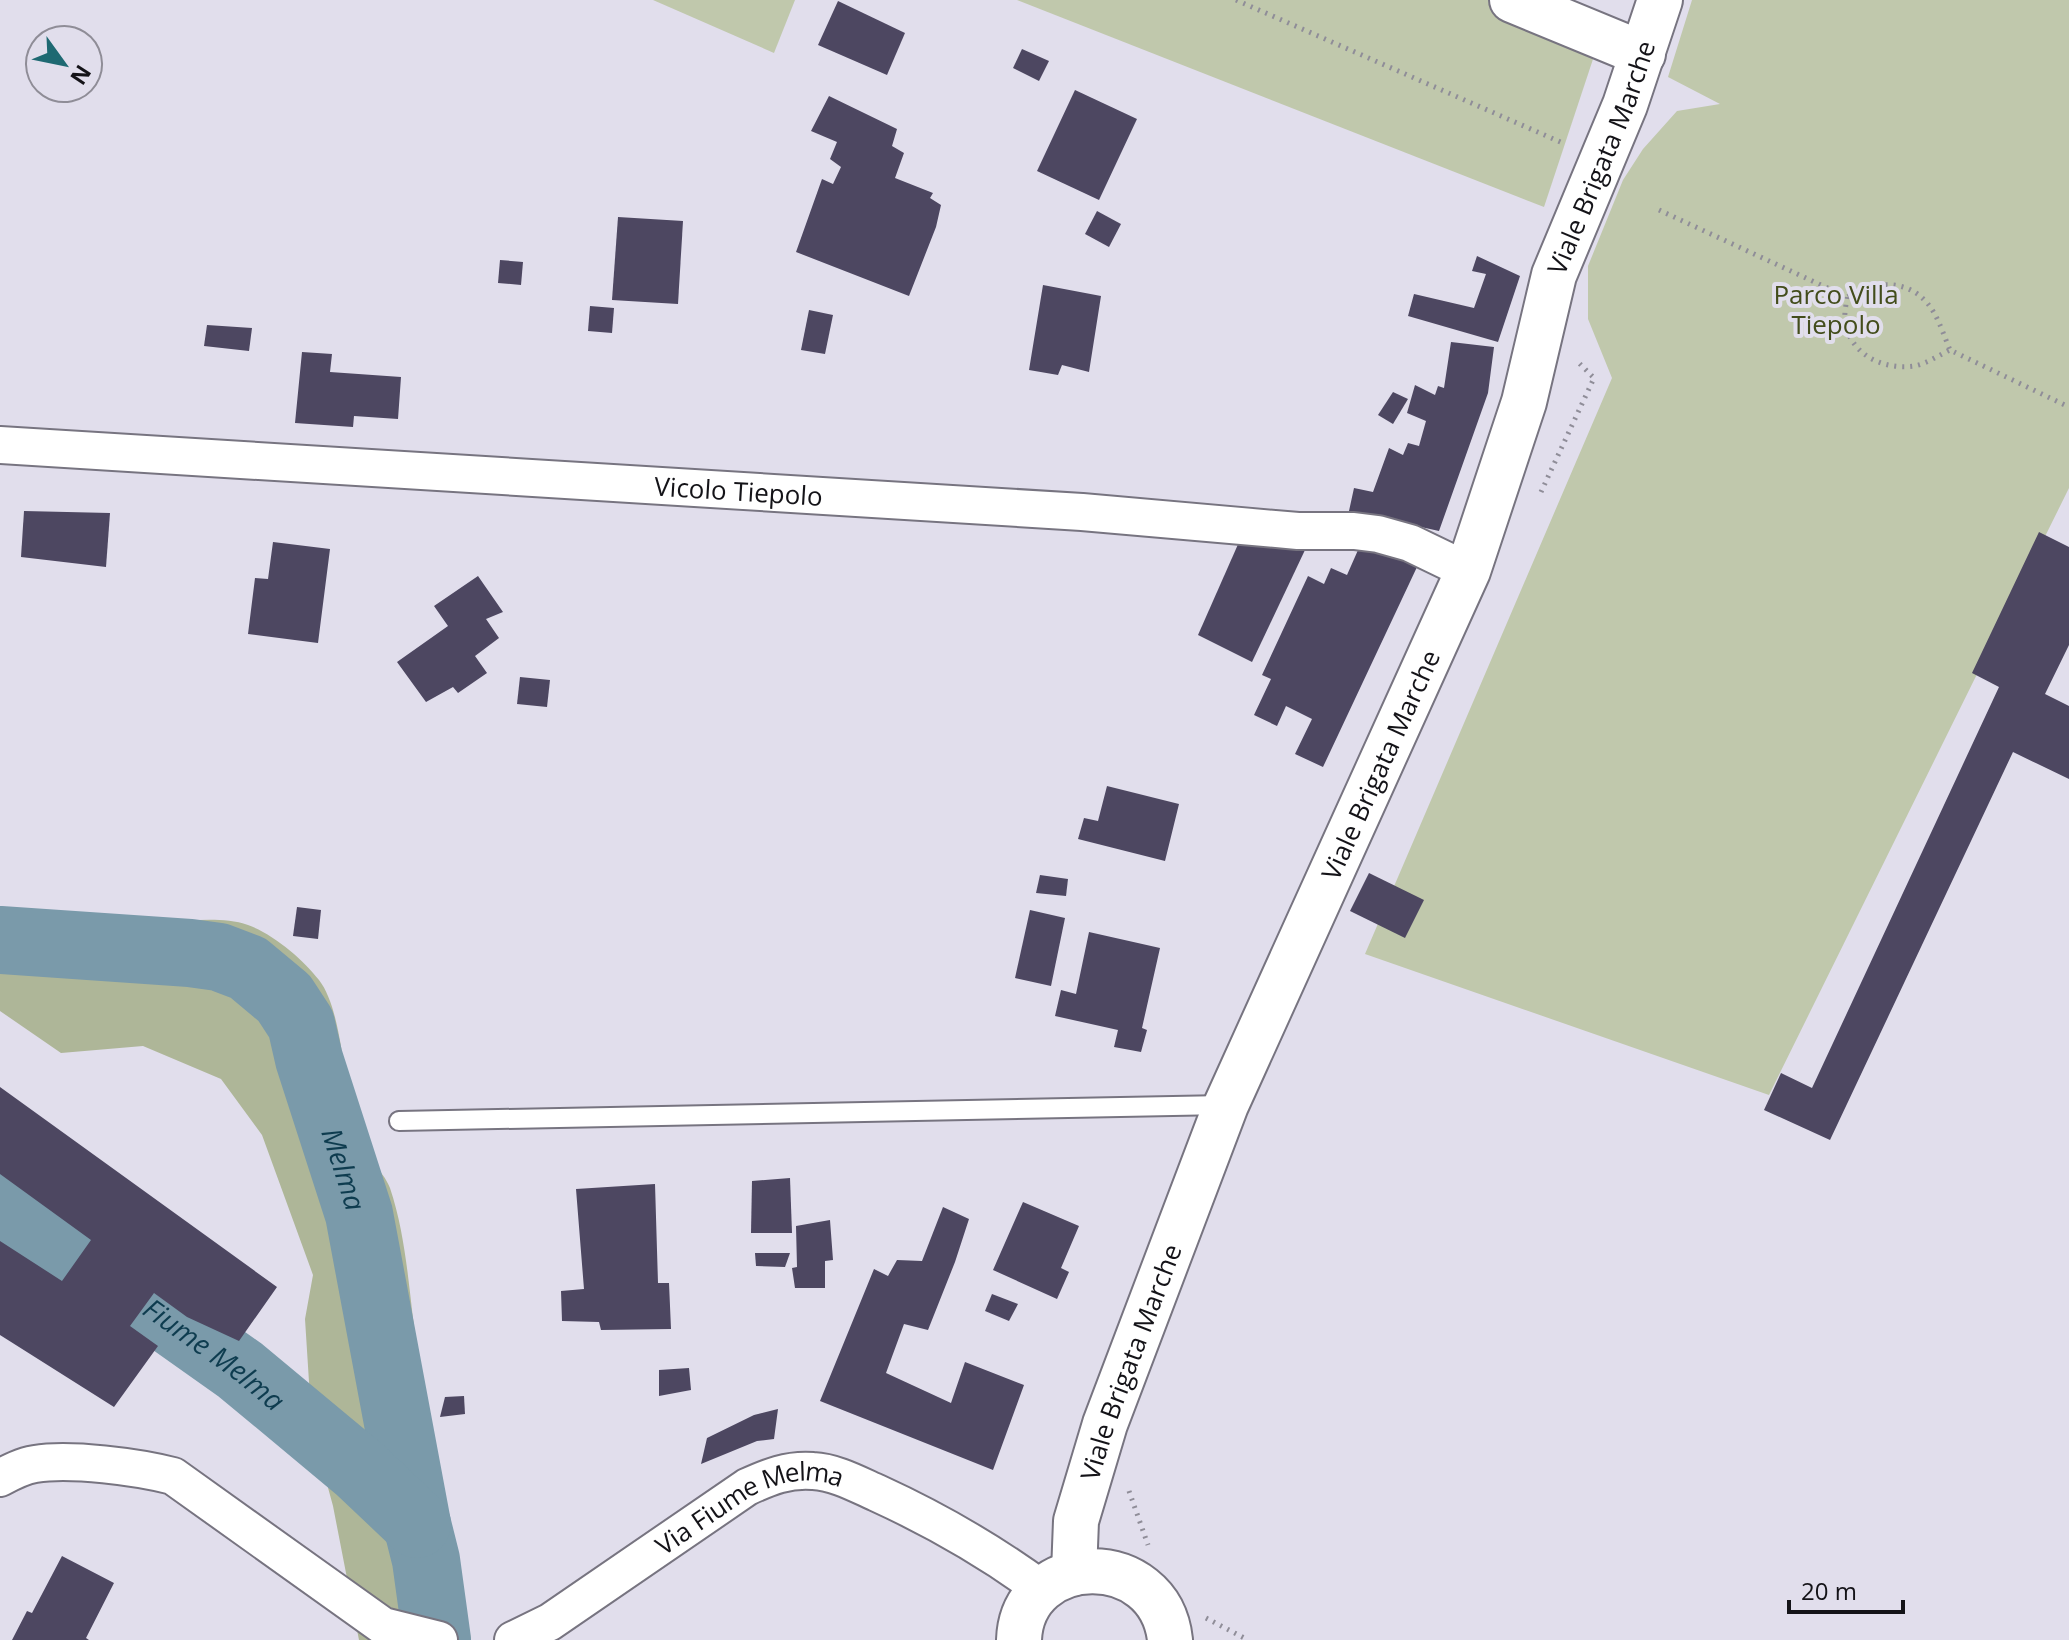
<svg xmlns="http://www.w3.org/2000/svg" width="2069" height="1640" font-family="'Open Sans',sans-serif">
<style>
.green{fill:#c0c8ac}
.forest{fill:#aeb698}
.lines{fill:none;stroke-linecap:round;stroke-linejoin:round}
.river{stroke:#7a9aaa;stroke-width:68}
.building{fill:#4d4761}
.lane-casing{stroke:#777480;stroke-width:22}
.street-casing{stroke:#777480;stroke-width:40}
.secondary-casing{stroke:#777480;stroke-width:48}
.path{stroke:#8f8d98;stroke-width:5;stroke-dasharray:2 6;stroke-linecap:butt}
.lane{stroke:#fff;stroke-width:18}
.street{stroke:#fff;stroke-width:36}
.secondary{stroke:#fff;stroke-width:44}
.labels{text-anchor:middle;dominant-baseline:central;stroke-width:8;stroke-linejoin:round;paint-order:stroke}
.street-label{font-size:26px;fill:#141318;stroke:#e1deec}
.park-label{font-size:26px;fill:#434d1c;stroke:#e1deec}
.water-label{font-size:28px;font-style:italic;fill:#0e3c4f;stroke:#e1deec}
</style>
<rect width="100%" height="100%" fill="#e1deec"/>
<g class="green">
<path d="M653 0H795L774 53Z"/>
<path d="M1017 0H1497L1601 35 1544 207Z"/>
<path d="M1692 0H2069V488L1769 1095 1365 954 1612 378 1588 319V266L1623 180 1643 149 1677 111 1720 104 1668 77Z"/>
</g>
<path class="forest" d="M0 909 188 920C207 920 229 918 248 925 273 934 303 959 319 980 344 1012 344 1096 357 1138 362 1156 383 1169 390 1188 408 1242 409 1299 418 1355 435 1450 455 1545 471 1640H359L333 1506 312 1429 305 1319 313 1275 262 1135 221 1079 143 1046 61 1053 0 1011Z"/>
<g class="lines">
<g class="river">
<path id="s1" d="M0 940 190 953 219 957 248 968 284 998 301 1024 309 1059 359 1214 417 1524 426 1560 437 1640"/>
<path id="s2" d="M0 1200 240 1370 359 1469 417 1524"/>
</g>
</g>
<g class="building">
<path d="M838 1 905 33 887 75 818 45Z"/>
<path d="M1022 49 1049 61 1039 81 1013 68Z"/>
<path d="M1075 90 1137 119 1099 200 1037 171Z"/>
<path d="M829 96 897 129 892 146 904 153 895 178 933 193 930 198 941 205 936 227 909 296 796 252 822 179 833 184 841 167 830 159 837 142 811 131Z"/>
<path d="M1097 211 1121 224 1109 247 1085 234Z"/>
<path d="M618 217 683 221 678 304 612 300Z"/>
<path d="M1477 256 1520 276 1498 342 1408 316 1414 294 1474 308 1486 274 1472 271Z"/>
<path d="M500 260 523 262 521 285 498 283Z"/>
<path d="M1043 285 1101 296 1089 372 1062 365 1058 375 1029 370Z"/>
<path d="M590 306 614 308 612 333 588 331Z"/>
<path d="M809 310 833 315 825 354 801 350Z"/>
<path d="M207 325 252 328 249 351 204 346Z"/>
<path d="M1451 342 1494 347 1488 393 1439 531 1349 511 1354 488 1373 492 1389 448 1403 455 1408 443 1419 446 1426 421 1407 413 1415 385 1435 395 1438 386 1444 388Z"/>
<path d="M302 352 332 354 330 372 401 377 398 419 354 416 353 427 295 423Z"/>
<path d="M1393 392 1408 399 1393 424 1378 415Z"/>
<path d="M24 511 110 513 106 567 21 557Z"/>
<path d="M2039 532 2069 547V645L2045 694 2069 706V779L2013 752 1830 1140 1764 1110 1781 1073 1812 1088 1999 687 1972 673Z"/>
<path d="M1243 533 1305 550 1252 662 1198 635Z"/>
<path d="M1362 541 1417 567 1323 767 1295 754 1312 719 1286 706 1277 726 1254 715 1271 679 1262 675 1308 576 1324 584 1331 568 1347 575Z"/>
<path d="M273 542 330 549 318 643 248 634 255 578 268 579Z"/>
<path d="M478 576 503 612 486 619 499 638 475 656 487 673 458 693 453 687 426 702 397 662 448 626 434 606Z"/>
<path d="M520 677 550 680 547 707 517 704Z"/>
<path d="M1107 786 1179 804 1165 861 1078 839 1084 818 1098 821Z"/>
<path d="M1369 873 1424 900 1405 938 1350 911Z"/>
<path d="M1040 875 1068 879 1066 896 1036 893Z"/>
<path d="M297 907 321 910 318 939 293 936Z"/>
<path d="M1030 910 1065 918 1051 986 1015 978Z"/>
<path d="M1089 932 1160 948 1142 1028 1147 1030 1141 1052 1114 1047 1118 1030 1055 1016 1061 990 1076 994Z"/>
<path d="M0 1087 277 1287 239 1341 187 1317 154 1293 130 1326 158 1346 114 1407 0 1335V1241L62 1281 91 1240 0 1174Z"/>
<path d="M790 1178 792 1233H751L752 1181Z"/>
<path d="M655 1184 658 1283H669L671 1329 601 1330 599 1322 562 1321 561 1291 584 1289 576 1189Z"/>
<path d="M1023 1202 1079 1226 1061 1268 1069 1272 1057 1299 993 1270Z"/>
<path d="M943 1207 969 1219 955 1262 928 1330 904 1324 886 1373 951 1403 965 1362 1024 1385 993 1470 820 1401 874 1269 888 1276 897 1260 922 1261Z"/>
<path d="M830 1220 833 1260 825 1261V1288H795L792 1268 797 1267 796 1226Z"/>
<path d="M755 1253H790L785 1267 756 1266Z"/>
<path d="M992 1294 1018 1304 1009 1321 985 1311Z"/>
<path d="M689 1368 691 1390 659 1396V1370Z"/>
<path d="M464 1396 465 1414 440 1417 445 1397Z"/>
<path d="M778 1409 774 1439 757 1441 701 1464 707 1438 754 1415Z"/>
<path d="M62 1556 114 1583 86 1638 89 1640H12L27 1611 32 1613Z"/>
</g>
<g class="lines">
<g class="lane-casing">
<path id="lane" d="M399 1121 1225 1105"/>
</g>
<g class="street-casing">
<g id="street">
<path id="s3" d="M0 445 1082 512 1298 531H1354L1378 534 1410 543 1468 571"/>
<path d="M0 1478C11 1472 22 1466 35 1464 70 1458 138 1467 173 1476L383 1626 439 1640"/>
<path id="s4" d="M513 1640 550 1622 747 1487C769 1477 788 1469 813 1471 835 1472 857 1484 877 1493 936 1520 990 1551 1043 1590"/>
</g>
</g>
<g class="secondary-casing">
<g id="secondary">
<path d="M1512 0 1643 54"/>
<path id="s5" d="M1074 1573 1076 1521 1105 1424 1226 1105 1468 571 1524 402 1554 275 1625 105 1660 0"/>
<path d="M1019 1640C1022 1550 1160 1547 1170 1640"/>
</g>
</g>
<g class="path">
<path d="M1236 0 1565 144"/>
<path d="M1659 210 1847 297C1872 282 1906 277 1928 304 1938 316 1944 336 1950 350L2069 407"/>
<path d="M1847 297C1846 305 1844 315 1845 323 1852 356 1884 370 1914 366 1926 364 1939 355 1950 350"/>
<path d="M1541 492 1594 378 1576 360"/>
<path d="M1129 1491 1148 1545"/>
<path d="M1206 1618 1248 1640"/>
</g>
<use href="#lane" class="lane"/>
<use href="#street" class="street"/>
<use href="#secondary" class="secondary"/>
</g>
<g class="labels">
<g class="street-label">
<text stroke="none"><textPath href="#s5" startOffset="1516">Viale Brigata Marche</textPath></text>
<text stroke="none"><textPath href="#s3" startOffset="740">Vicolo Tiepolo</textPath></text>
<text stroke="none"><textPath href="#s5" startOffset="868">Viale Brigata Marche</textPath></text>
<text stroke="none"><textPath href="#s5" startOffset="220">Viale Brigata Marche</textPath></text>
<text stroke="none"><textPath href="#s4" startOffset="276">Via Fiume Melma</textPath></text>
</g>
<g class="park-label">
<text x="1836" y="294">Parco Villa<tspan x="1836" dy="30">Tiepolo</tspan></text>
</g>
<g class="water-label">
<text stroke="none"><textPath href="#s1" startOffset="480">Melma</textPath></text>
<text stroke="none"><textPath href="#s2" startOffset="264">Fiume Melma</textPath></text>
</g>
</g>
<g transform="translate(64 64) rotate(123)"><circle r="38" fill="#e1deec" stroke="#8f8d97" stroke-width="2"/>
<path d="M0-6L14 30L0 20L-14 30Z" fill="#1e6972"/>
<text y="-12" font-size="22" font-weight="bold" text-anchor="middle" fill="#141318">N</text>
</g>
<path d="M1789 1600v12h114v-12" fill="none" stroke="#141318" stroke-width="4"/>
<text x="1801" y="1600" font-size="24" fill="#141318" stroke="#e1deec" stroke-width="6" paint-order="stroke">20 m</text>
</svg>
